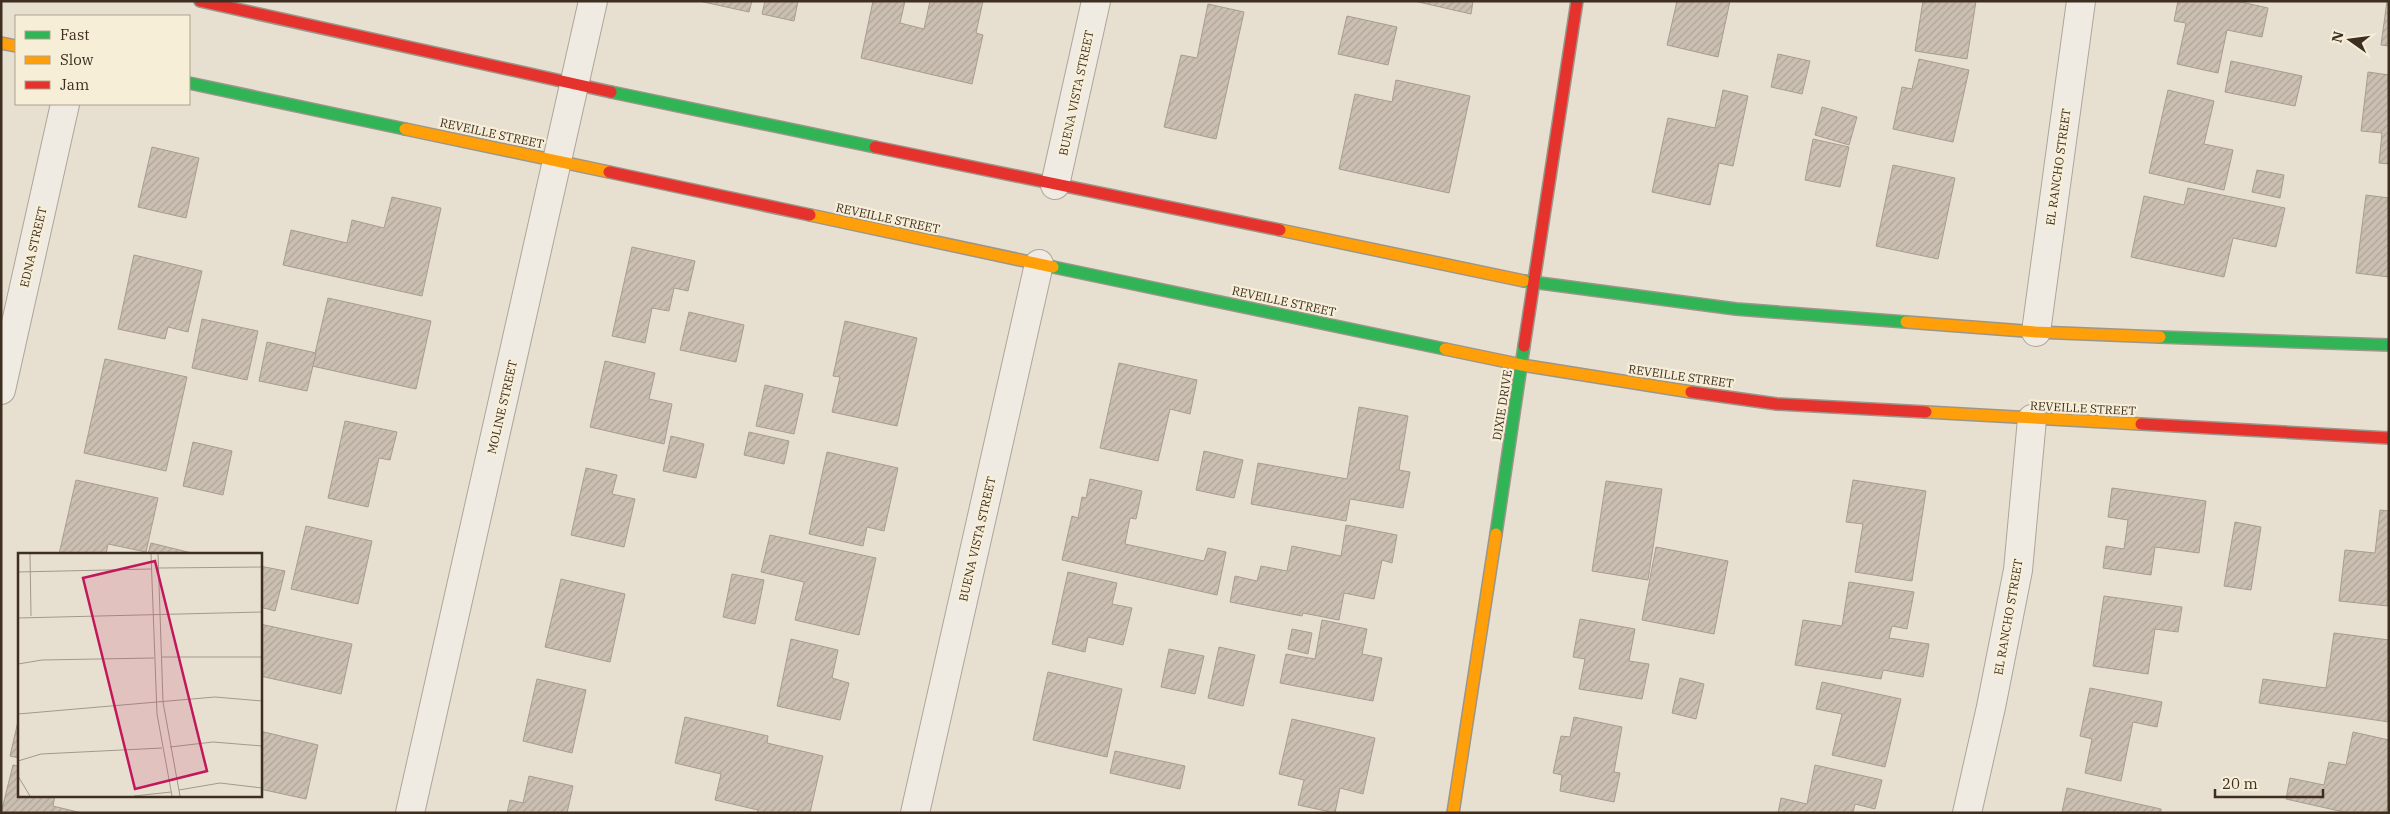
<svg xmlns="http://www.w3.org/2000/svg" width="2390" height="814" font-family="'IBM Plex Serif',serif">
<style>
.building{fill:url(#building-hatch);stroke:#a89c90}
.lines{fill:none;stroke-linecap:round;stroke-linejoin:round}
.street-casing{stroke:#ada599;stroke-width:30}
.fast-casing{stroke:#9c958a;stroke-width:14}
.slow-casing{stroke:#9c958a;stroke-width:14}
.jam-casing{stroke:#9c958a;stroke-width:14}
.street{stroke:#efebe3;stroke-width:28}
.fast{stroke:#30b455;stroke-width:11}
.slow{stroke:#ff9f0a;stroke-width:11}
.jam{stroke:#e5322d;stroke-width:11}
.labels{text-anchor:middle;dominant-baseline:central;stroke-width:4.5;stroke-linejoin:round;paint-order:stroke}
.street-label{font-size:12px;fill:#3d2e20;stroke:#f7eed8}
.inset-road{fill:none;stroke:#a3998a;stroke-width:1}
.view{fill:#c2185b;fill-opacity:0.15;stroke:#c2185b;stroke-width:2.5}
.inset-edge{fill:none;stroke:#3d2e20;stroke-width:2.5}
</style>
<defs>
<pattern id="building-hatch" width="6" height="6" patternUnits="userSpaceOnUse" patternTransform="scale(1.25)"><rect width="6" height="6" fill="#cbbfb2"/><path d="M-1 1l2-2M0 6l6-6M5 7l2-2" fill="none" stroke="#afa499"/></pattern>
</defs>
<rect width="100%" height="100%" fill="#e7e0d1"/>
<g class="building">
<path d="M699 1H752L749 12Z"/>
<path d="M765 1H798L794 21 762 14Z"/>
<path d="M873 1H905L900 23 924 29 930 1H983L976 33 983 35 972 84 861 58Z"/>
<path d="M1414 1H1473L1471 14Z"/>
<path d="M1677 1H1730L1718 57 1667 45Z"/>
<path d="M1923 1H1976L1967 59 1915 51Z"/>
<path d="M2178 1H2237L2268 8 2262 37 2227 30 2218 73 2177 64 2186 23 2174 21Z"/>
<path d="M2387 1H2389V46L2381 45Z"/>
<path d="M1208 4 1244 12 1216 139 1164 127 1181 55 1197 58Z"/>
<path d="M1347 16 1397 27 1388 65 1338 54Z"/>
<path d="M1778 54 1810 61 1802 94 1771 87Z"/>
<path d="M1919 59 1969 70 1953 142 1893 129 1902 87 1912 89Z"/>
<path d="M2231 61 2302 76 2295 106 2225 92Z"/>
<path d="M2368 72 2389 75V164L2379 163 2382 133 2361 131Z"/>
<path d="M1396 80 1470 96 1449 193 1339 169 1355 94 1392 102Z"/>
<path d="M1723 90 1748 96 1733 166 1719 163 1710 205 1652 192 1668 118 1715 128Z"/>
<path d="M2168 90 2214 101 2204 144 2233 150 2224 190 2149 173Z"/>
<path d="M1822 107 1857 117 1849 145 1815 135Z"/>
<path d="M1813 139 1849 147 1840 187 1805 180Z"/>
<path d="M152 147 199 158 186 218 138 207Z"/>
<path d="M1893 165 1955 178 1938 259 1876 246Z"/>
<path d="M2257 170 2284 175 2280 198 2252 192Z"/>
<path d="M2188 188 2285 208 2276 247 2233 238 2224 277 2131 257 2144 196 2184 205Z"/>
<path d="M2366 195 2389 198V277L2356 273Z"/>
<path d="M392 197 441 208 422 296 283 265 291 230 347 243 352 220 384 228Z"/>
<path d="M632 247 695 261 688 291 674 288 669 311 652 308 645 343 612 336Z"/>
<path d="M134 255 202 271 188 332 168 327 165 339 118 329Z"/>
<path d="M328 298 431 321 416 389 312 366Z"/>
<path d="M689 312 744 325 736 362 680 350Z"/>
<path d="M202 319 258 331 247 380 192 368Z"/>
<path d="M845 321 917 338 897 426 832 412 840 377 833 376Z"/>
<path d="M267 342 316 353 307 391 259 381Z"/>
<path d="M105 359 187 377 166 471 84 453Z"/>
<path d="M605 361 655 373 649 399 672 404 664 444 590 427Z"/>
<path d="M1119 363 1197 380 1190 414 1170 409 1158 461 1100 448Z"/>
<path d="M765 385 803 394 794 434 756 426Z"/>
<path d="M1359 407 1408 416 1399 470 1410 472 1403 508 1350 499 1346 521 1251 504 1258 463 1347 479Z"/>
<path d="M345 421 397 432 390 460 379 458 368 507 328 498Z"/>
<path d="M749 432 789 441 784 464 744 455Z"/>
<path d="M671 436 704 444 696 478 663 471Z"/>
<path d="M193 442 232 451 223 495 183 486Z"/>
<path d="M1204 451 1243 460 1234 498 1196 490Z"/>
<path d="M827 452 898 468 884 531 867 527 863 546 809 534Z"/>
<path d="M586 468 617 475 612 494 635 499 624 547 571 535Z"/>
<path d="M1090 479 1142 491 1136 519 1130 518 1125 544 1204 561 1208 548 1226 552 1217 595 1062 560 1072 516 1078 518 1082 497 1086 498Z"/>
<path d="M76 480 158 498 146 552 108 544 106 554H59Z"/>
<path d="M1853 480 1926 491 1912 581 1855 572 1863 524 1846 522Z"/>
<path d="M1606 481 1662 489 1648 580 1592 571Z"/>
<path d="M2112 488 2206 501 2199 553 2155 547 2151 575 2103 568 2106 546 2124 549 2128 520 2108 517Z"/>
<path d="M2380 510 2389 511 2388 606 2339 601 2345 550 2375 553Z"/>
<path d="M2235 522 2261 527 2251 590 2224 586Z"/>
<path d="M1346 525 1397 535 1392 563 1382 560 1374 599 1344 593 1339 620 1303 613 1302 616 1230 602 1235 576 1257 581 1261 566 1287 571 1292 546 1341 556Z"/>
<path d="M306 526 372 541 358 604 291 589Z"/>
<path d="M770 535 876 558 859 635 795 620 804 582 761 572Z"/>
<path d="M151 543 196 554H148Z"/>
<path d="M1656 547 1728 561 1714 634 1642 620Z"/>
<path d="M260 566 285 571 275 611 260 607Z"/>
<path d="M1068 572 1117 583 1112 604 1132 608 1123 645 1088 637 1085 652 1052 644Z"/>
<path d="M732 574 764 580 755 624 723 617Z"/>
<path d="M561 579 625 594 610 662 545 647Z"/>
<path d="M1849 582 1914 592 1907 629 1892 626 1889 638 1929 644 1923 677 1883 670 1881 679 1795 665 1803 620 1842 626Z"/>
<path d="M2104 596 2182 607 2178 632 2155 629 2148 674 2093 666Z"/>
<path d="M1580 619 1635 629 1629 661 1649 664 1642 699 1579 689 1585 659 1573 657Z"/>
<path d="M1322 620 1367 629 1362 654 1382 658 1373 701 1280 683 1286 654 1315 659Z"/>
<path d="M260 624 352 644 341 694 260 676Z"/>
<path d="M1292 629 1312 633 1308 654 1288 649Z"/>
<path d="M2334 633 2389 640V722L2259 703 2263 679 2326 688Z"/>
<path d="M791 639 838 650 832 678 849 683 840 720 777 706Z"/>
<path d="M1219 647 1255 655 1243 706 1208 698Z"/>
<path d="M1169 649 1204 656 1195 694 1161 687Z"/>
<path d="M1048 672 1122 689 1107 757 1033 740Z"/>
<path d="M1680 678 1704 684 1696 719 1672 713Z"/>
<path d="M537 679 586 690 572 753 523 741Z"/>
<path d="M1822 682 1901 699 1885 767 1832 755 1842 714 1816 709Z"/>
<path d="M2090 688 2162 702 2157 727 2133 722 2121 781 2085 773 2092 739 2080 736Z"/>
<path d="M19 717V758L10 756Z"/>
<path d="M685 717 768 736 767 743 823 756 810 813H757L758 810 715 800 721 774 675 763Z"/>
<path d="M1574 717 1622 727 1614 772 1620 773 1614 802 1560 791 1562 775 1553 773 1561 736 1570 737Z"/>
<path d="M1292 719 1375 738 1363 794 1340 788 1335 813 1298 805 1304 780 1279 774Z"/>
<path d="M260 731 318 745 306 799 260 789Z"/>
<path d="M2353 732 2389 740V802L2386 813H2348L2286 799 2290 778 2324 785 2329 762 2346 765Z"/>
<path d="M1115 751 1185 766 1180 789 1110 773Z"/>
<path d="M13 765 19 766V795H55L53 806 82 813H1Z"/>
<path d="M1815 765 1882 780 1875 809 1855 804 1853 813H1778L1781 798 1807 804Z"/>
<path d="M529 776 573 786 567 813H507L510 800 523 803Z"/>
<path d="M2067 788 2161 809V813L2062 812Z"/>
</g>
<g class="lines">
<g class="street-casing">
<g id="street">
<path d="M1055 185 1096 1"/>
<path d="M2036 332 2081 1"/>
<path d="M1 390 65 104"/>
<path d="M410 813 593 1"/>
<path d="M915 813 1039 264"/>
<path d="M1967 813 1991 707 2018 570 2032 419"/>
</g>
</g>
<g class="fast-casing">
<g id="fast">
<path d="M189 83 405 129"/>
<path d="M611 92 875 147"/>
<path d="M1053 267 1445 349"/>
<path d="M1524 281 1736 309 1906 322"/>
<path d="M2160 337 2389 345"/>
<path d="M1496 534 1524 346"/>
</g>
</g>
<g class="slow-casing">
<g id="slow">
<path d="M1 43 16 46"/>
<path d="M405 129 609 172"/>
<path d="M810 215 1053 267"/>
<path d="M1280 230 1524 281"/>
<path d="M1906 322 2036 332 2160 337"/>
<path d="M1445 349 1522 365 1691 392"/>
<path d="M1926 412 2141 424"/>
<path d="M1453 813 1496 534"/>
</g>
</g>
<g class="jam-casing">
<g id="jam">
<path d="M200 1 611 92"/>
<path d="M875 147 1280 230"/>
<path d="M609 172 810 215"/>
<path d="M1524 346 1577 1"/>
<path d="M1691 392 1777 404 1926 412"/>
<path d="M2141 424 2389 438"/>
</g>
</g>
<use href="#street" class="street"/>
<use href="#fast" class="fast"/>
<use href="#slow" class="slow"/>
<use href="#jam" class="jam"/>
</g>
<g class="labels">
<g class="street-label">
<text transform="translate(1076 93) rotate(-78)">BUENA VISTA STREET</text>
<text transform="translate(492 133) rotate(12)">REVEILLE STREET</text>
<text transform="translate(2058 167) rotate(-82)">EL RANCHO STREET</text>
<text transform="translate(888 218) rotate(12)">REVEILLE STREET</text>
<text transform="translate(33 247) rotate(-77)">EDNA STREET</text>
<text transform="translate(1284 301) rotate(12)">REVEILLE STREET</text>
<text transform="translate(1681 376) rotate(8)">REVEILLE STREET</text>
<text transform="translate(1502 405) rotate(-81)">DIXIE DRIVE</text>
<text transform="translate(502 407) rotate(-77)">MOLINE STREET</text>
<text transform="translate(2083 408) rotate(3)">REVEILLE STREET</text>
<text transform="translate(977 539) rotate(-77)">BUENA VISTA STREET</text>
<text transform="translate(2008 617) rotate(-80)">EL RANCHO STREET</text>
</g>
</g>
<g transform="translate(18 553)">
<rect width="244" height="244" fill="#e7e0d1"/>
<path class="inset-road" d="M12 1 13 63M133 1 139 161 154 243M140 1 145 149 162 243M141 15 244 14M0 19 133 16M0 65 244 59M143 104H244M0 111 24 107 136 105M0 161 197 144 244 148M152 194 195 189 244 193M0 208 23 201 144 195M0 223 12 243M161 237 202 230 244 235M116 243 153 239"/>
<path class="view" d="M137 8 189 218 117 236 65 25Z"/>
<rect width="244" height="244" class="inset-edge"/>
</g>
<rect width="2390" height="814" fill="none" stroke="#3d2e20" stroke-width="5"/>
<rect x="15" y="15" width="175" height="90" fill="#f7eed8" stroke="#ada18e"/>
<rect x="25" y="31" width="25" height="8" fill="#30b455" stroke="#ada18e"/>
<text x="60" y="40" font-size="15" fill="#3d2e20">Fast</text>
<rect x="25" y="56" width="25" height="8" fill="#ff9f0a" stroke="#ada18e"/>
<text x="60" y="65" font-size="15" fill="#3d2e20">Slow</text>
<rect x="25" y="81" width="25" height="8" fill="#e5322d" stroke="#ada18e"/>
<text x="60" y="90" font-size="15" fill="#3d2e20">Jam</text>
<g transform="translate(2350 40) rotate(284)" stroke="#f7eed8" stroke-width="4" paint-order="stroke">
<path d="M0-4L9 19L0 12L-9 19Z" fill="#3d2e20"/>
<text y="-8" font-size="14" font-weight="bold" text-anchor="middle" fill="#3d2e20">N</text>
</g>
<path d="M2215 789v8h108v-8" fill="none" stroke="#3d2e20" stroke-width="2.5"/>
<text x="2222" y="789" font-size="15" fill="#3d2e20" stroke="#f7eed8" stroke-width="4" paint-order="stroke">20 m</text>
</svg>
